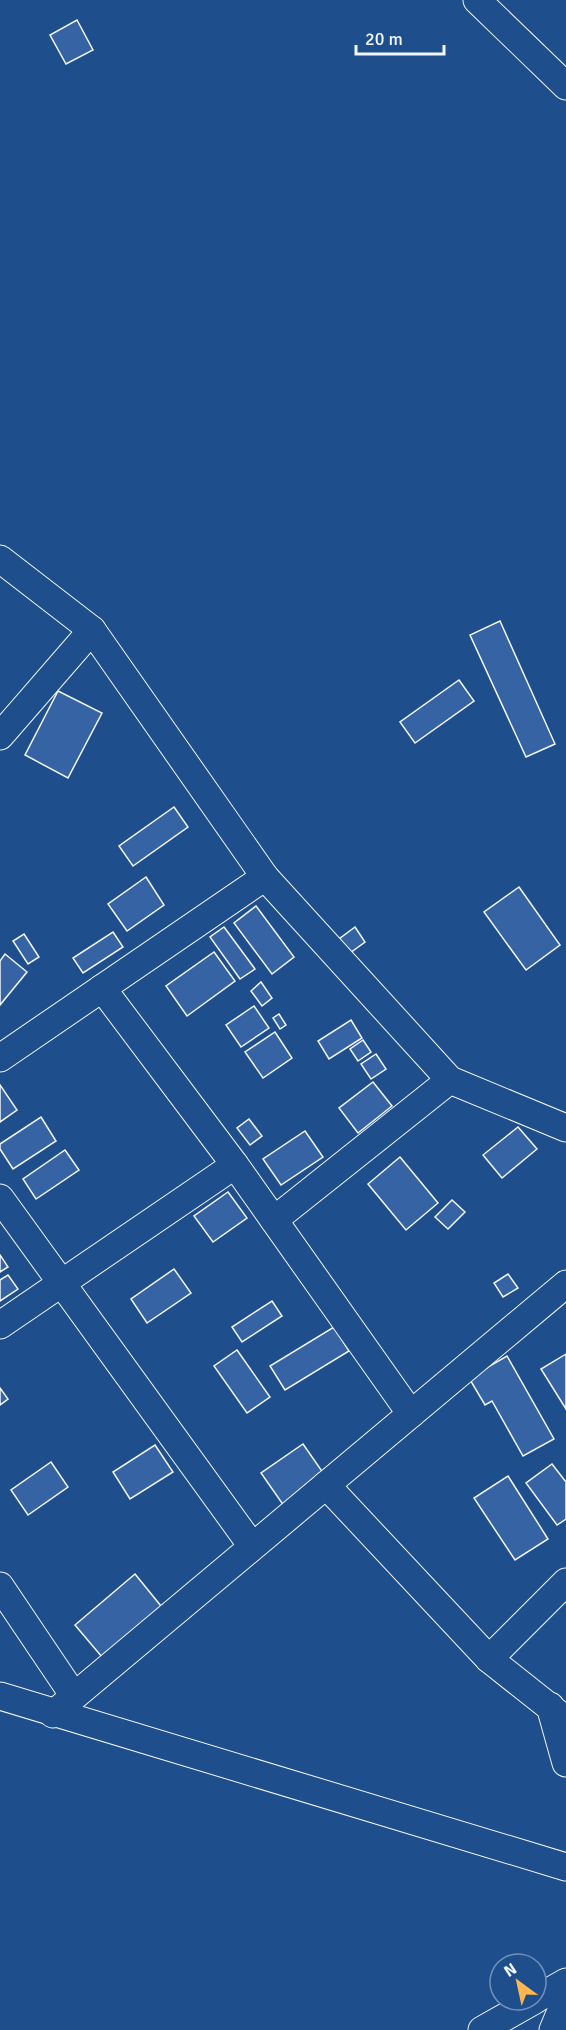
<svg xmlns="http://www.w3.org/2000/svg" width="566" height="2030" font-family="Signika,sans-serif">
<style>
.building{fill:#3563a3;stroke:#f2f6ff;stroke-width:1.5}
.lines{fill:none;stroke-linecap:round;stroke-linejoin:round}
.minor-casing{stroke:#f2f6ff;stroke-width:29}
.minor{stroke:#1f4e8c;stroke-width:27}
</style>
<rect width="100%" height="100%" fill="#1f4e8c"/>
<g class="building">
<path d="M77 20 93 50 66 64 50 35Z"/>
<path d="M500 621 555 744 526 757 470 635Z"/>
<path d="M459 680 474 701 415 743 400 722Z"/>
<path d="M58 691 102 713 68 778 25 755Z"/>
<path d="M174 807 188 827 133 866 119 846Z"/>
<path d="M146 877 164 905 127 931 108 904Z"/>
<path d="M519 887 560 945 526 970 484 912Z"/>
<path d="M256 906 294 957 272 974 234 923Z"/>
<path d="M224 927 255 969 240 979 210 937Z"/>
<path d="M355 927 365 942 350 953 339 939Z"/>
<path d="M113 932 123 947 83 973 73 958Z"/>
<path d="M24 934 39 957 28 964 13 941Z"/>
<path d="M214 952 235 981 187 1016 166 986Z"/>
<path d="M5 954 27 972 0 1005V961Z"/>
<path d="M261 982 272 998 262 1006 251 991Z"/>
<path d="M254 1006 269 1028 241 1047 226 1025Z"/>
<path d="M279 1014 286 1025 280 1029 273 1018Z"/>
<path d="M351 1020 362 1038 329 1059 318 1041Z"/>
<path d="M275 1032 292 1058 263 1078 245 1052Z"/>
<path d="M363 1040 371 1052 358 1061 350 1049Z"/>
<path d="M376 1054 386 1069 371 1079 361 1064Z"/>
<path d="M373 1082 392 1106 358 1133 339 1108Z"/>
<path d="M0 1085 17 1110 0 1122Z"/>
<path d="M41 1117 56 1141 13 1169 0 1149V1144Z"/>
<path d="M249 1119 262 1136 250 1145 237 1128Z"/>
<path d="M518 1127 537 1149 502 1178 483 1155Z"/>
<path d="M305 1131 323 1157 281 1185 263 1159Z"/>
<path d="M65 1150 79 1170 36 1199 23 1179Z"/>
<path d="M400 1157 438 1203 406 1230 368 1184Z"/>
<path d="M228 1192 247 1218 213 1242 194 1216Z"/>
<path d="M452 1200 465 1212 448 1229 435 1217Z"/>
<path d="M0 1255 8 1267 0 1272Z"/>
<path d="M174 1269 191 1293 147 1323 131 1299Z"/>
<path d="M508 1274 518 1288 503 1297 494 1283Z"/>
<path d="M8 1275 18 1289 0 1301V1280Z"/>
<path d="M272 1301 282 1316 242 1342 232 1327Z"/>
<path d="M334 1327 349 1351 285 1390 270 1366Z"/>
<path d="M237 1350 270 1397 247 1413 214 1366Z"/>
<path d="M566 1354V1409L541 1369Z"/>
<path d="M507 1356 554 1439 523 1456 492 1401 485 1405 469 1378Z"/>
<path d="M0 1388 8 1399 0 1405Z"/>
<path d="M303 1444 326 1477 284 1506 261 1473Z"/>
<path d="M155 1445 173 1472 130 1499 113 1472Z"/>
<path d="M51 1462 68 1487 28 1515 11 1490Z"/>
<path d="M552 1464 566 1482V1519L557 1525 526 1483Z"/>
<path d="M508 1476 548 1539 515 1560 474 1498Z"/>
<path d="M135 1574 161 1606 102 1657 75 1625Z"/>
</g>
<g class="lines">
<g class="minor-casing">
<g id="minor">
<path d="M477 0 566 86"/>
<path d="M0 559 92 630 265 877 450 1080 566 1128"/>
<path d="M0 736 92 630"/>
<path d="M102 988 235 1165 411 1414"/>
<path d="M0 1058 265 877"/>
<path d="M0 1198 252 1546"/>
<path d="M274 1220 450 1080"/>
<path d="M0 1325 235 1165"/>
<path d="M326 1485 489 1659 566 1720"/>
<path d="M0 1586 74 1696"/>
<path d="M489 1659 566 1582"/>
<path d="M0 1696 566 1867"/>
<path d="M550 1706 566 1763"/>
<path d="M53 1714 566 1284"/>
<path d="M536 1999 566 1982"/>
<path d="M482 2030 535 2000"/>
<path d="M553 2030 566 1999"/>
</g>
</g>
<use href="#minor" class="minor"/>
</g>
<g transform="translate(518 1982) rotate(327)"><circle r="28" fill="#1f4e8c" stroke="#7391ba" stroke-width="1.5"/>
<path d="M0-4.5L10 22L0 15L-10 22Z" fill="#ffb74d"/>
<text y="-9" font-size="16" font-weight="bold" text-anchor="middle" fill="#f2f6ff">N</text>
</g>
<path d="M356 45v9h88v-9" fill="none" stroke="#f2f6ff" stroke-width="3"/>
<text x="365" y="45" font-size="18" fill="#f2f6ff" stroke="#1f4e8c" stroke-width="4.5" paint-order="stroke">20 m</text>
</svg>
